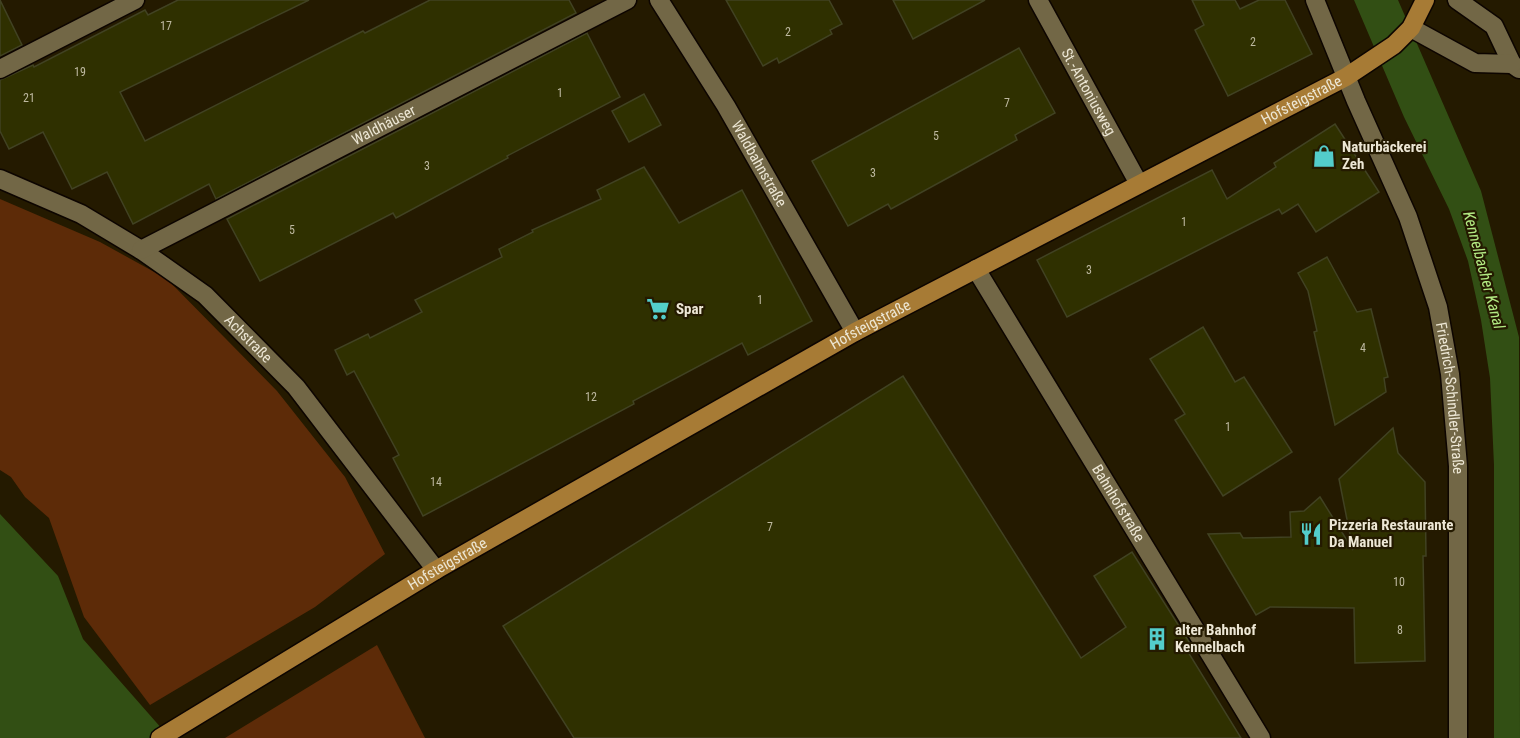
<svg xmlns="http://www.w3.org/2000/svg" width="1520" height="738" font-family="'Roboto Condensed',sans-serif">
<style>
.green{fill:#5d2b08}
.water{fill:#324f14}
.building{fill:#2f3000;stroke:#414222;stroke-width:1.5}
.lines{fill:none;stroke-linecap:round;stroke-linejoin:round}
.minor-casing{stroke:#0d0500;stroke-width:21}
.major-casing{stroke:#0d0500;stroke-width:21}
.minor{stroke:#726746;stroke-width:18}
.major{stroke:#a77b35;stroke-width:18}
.labels{text-anchor:middle;dominant-baseline:central;stroke-width:4.5;stroke-linejoin:round;paint-order:stroke}
.number-label{font-size:12px;fill:#beb9a0}
.street-label{font-size:15px;fill:#ede7d5;stroke:#241a00}
.poi-label{font-size:15px;font-weight:bold;fill:#ede7d5;stroke:#241a00;text-anchor:start}
.water-label{font-size:16px;font-style:italic;fill:#b2e982;stroke:#241a00}
</style>
<rect width="100%" height="100%" fill="#241a00"/>
<g class="green">
<path d="M0 199 100 242 167 279 277 391 345 477 385 554 315 607 150 705 84 617 49 518 25 497 11 477 0 470Z"/>
<path d="M377 645 425 738H225Z"/>
</g>
<g class="water">
<path d="M1354 0H1398L1481 191 1519 337 1520 738H1494V465L1490 378 1481 320 1468 261 1449 209 1404 117Z"/>
<path d="M0 514 58 576 83 639 170 738H0Z"/>
</g>
<g class="building">
<path d="M0 0 22 45 0 56Z"/>
<path d="M178 0H309L120 92 145 141 363 31 365 33 430 0H569L576 13 216 199 209 184 133 224 107 172 72 189 43 132 9 149 0 131V80L33 65 34 67 145 10 148 15Z"/>
<path d="M726 0H829L842 24 830 30 832 34 779 63 777 58 763 66Z"/>
<path d="M893 0H985L913 39Z"/>
<path d="M1192 0H1235L1240 9 1259 0H1285L1312 54 1228 96 1195 30 1204 25Z"/>
<path d="M587 33 620 97 507 156 508 158 396 218 393 213 260 281 227 219Z"/>
<path d="M1019 48 1055 113 1015 135 1017 140 955 174 891 209 888 204 848 226 812 161Z"/>
<path d="M644 94 661 125 629 142 612 111Z"/>
<path d="M1335 124 1379 192 1316 232 1298 204 1282 214 1279 209 1067 317 1037 260 1212 170 1227 199 1276 167 1274 163Z"/>
<path d="M644 167 679 223 742 190 812 321 748 355 742 343 633 401 634 404 423 516 393 458 399 455 354 371 347 375 335 350 368 334 370 338 422 312 415 300 502 257 499 249 533 232 532 230 601 199 597 190Z"/>
<path d="M1327 257 1357 312 1371 309 1388 377 1384 378 1386 392 1335 425 1314 332 1317 331 1308 291 1298 273Z"/>
<path d="M1203 327 1235 382 1244 377 1292 452 1223 496 1175 420 1185 414 1150 359Z"/>
<path d="M903 376 1081 658 1126 627 1094 576 1132 552 1193 648 1188 652 1241 738H574L503 626Z"/>
<path d="M1393 428 1398 453 1425 482 1426 556H1423L1425 661 1355 663 1354 608 1270 607 1256 615 1208 534 1240 533 1243 538 1291 537 1290 512 1304 511 1320 497 1353 550 1339 479Z"/>
</g>
<g class="lines">
<g class="minor-casing">
<g id="minor">
<path id="s1" d="M659 0 726 106 855 332"/>
<path id="s2" d="M1038 0 1139 184"/>
<path id="s3" d="M1315 0 1356 101 1408 217 1438 307 1450 374 1458 466V738"/>
<path d="M1457 0 1494 26 1512 64 1519 69"/>
<path d="M1411 28 1475 63 1512 64"/>
<path d="M0 69 135 0"/>
<path id="s4" d="M0 179 81 214 141 250 205 295 296 387 436 570"/>
<path id="s5" d="M141 250 627 0"/>
<path id="s6" d="M976 269 1261 738"/>
</g>
</g>
<g class="major-casing">
<g id="major">
<path id="s7" d="M160 738 436 570 855 332 1346 77 1394 45 1411 28 1425 0"/>
</g>
</g>
<use href="#minor" class="minor"/>
<use href="#major" class="major"/>
</g>
<defs>
<g id="shop-bare" transform="scale(1.8)"><path d="M-5-2.5h2.3a2.7 3.5 0 0 1 5.4 0H5L5.5 6h-11ZM-1.5-2.5h3a1.5 2.3 0 0 0-3 0Z" fill="#53cdcb" stroke="#241a00" stroke-width="2.5" paint-order="stroke"/></g>
<g id="supermarket-bare" transform="scale(1.8)"><path d="M-6-5.5h2.5l.6 2H6L4.5 2H-2.5L-4.4-4H-6ZM-1.5 3.2a1.3 1.3 0 1 0 .1 0ZM3 3.2a1.3 1.3 0 1 0 .1 0Z" fill="#53cdcb" stroke="#241a00" stroke-width="2.5" paint-order="stroke"/></g>
<g id="restaurant-bare" transform="scale(1.8)"><path d="M-5-6h1v4h1v-4h1v4h1v-4h1v5L-1.5 .5V6h-2V.5L-5-1ZM5-6V6H3V1.5H1.5Q1.5-4 5-6Z" fill="#53cdcb" stroke="#241a00" stroke-width="2.5" paint-order="stroke"/></g>
<g id="building-bare" transform="scale(1.8)"><path d="M-4-6H4V6H1V3H-1V6H-4ZM-2.5-4.3h1.7v1.8h-1.7ZM.8-4.3h1.7v1.8H.8ZM-2.5-1h1.7V.8h-1.7ZM.8-1h1.7V.8H.8Z" fill="#53cdcb" stroke="#241a00" stroke-width="2.5" paint-order="stroke"/></g>
</defs>
<g fill-rule="evenodd">
<use href="#shop-bare" x="1324" y="156"/>
<use href="#supermarket-bare" x="658" y="309"/>
<use href="#restaurant-bare" x="1311" y="534"/>
<use href="#building-bare" x="1157" y="639"/>
</g>
<g class="labels">
<g class="number-label">
<text x="166" y="26">17</text>
<text x="788" y="32">2</text>
<text x="1253" y="42">2</text>
<text x="80" y="72">19</text>
<text x="560" y="93">1</text>
<text x="29" y="98">21</text>
<text x="1007" y="103">7</text>
<text x="936" y="136">5</text>
<text x="427" y="166">3</text>
<text x="873" y="173">3</text>
<text x="1184" y="222">1</text>
<text x="292" y="230">5</text>
<text x="1089" y="270">3</text>
<text x="760" y="300">1</text>
<text x="1363" y="348">4</text>
<text x="591" y="397">12</text>
<text x="1228" y="427">1</text>
<text x="436" y="482">14</text>
<text x="770" y="527">7</text>
<text x="1399" y="582">10</text>
<text x="1400" y="630">8</text>
</g>
<g class="street-label">
<text stroke="none"><textPath href="#s2" startOffset="105">St.-Antoniusweg</textPath></text>
<text stroke="none"><textPath href="#s7" startOffset="1308">Hofsteigstraße</textPath></text>
<text stroke="none"><textPath href="#s5" startOffset="273">Waldhäuser</textPath></text>
<text stroke="none"><textPath href="#s1" startOffset="192">Waldbahnstraße</textPath></text>
<text stroke="none"><textPath href="#s7" startOffset="822">Hofsteigstraße</textPath></text>
<text stroke="none"><textPath href="#s4" startOffset="298">Achstraße</textPath></text>
<text stroke="none"><textPath href="#s3" startOffset="423">Friedrich-Schindler-Straße</textPath></text>
<text stroke="none"><textPath href="#s6" startOffset="274">Bahnhofstraße</textPath></text>
<text stroke="none"><textPath href="#s7" startOffset="336">Hofsteigstraße</textPath></text>
</g>
<g class="poi-label">
<text x="1342" y="147">Naturbäckerei<tspan x="1342" dy="17">Zeh</tspan></text>
<text x="676" y="309">Spar</text>
<text x="1329" y="525">Pizzeria Restaurante<tspan x="1329" dy="17">Da Manuel</tspan></text>
<text x="1175" y="630">alter Bahnhof<tspan x="1175" dy="17">Kennelbach</tspan></text>
</g>
<g class="water-label">
<text transform="translate(1484 270) rotate(75)">Kennelbacher Kanal</text>
</g>
</g>
</svg>
